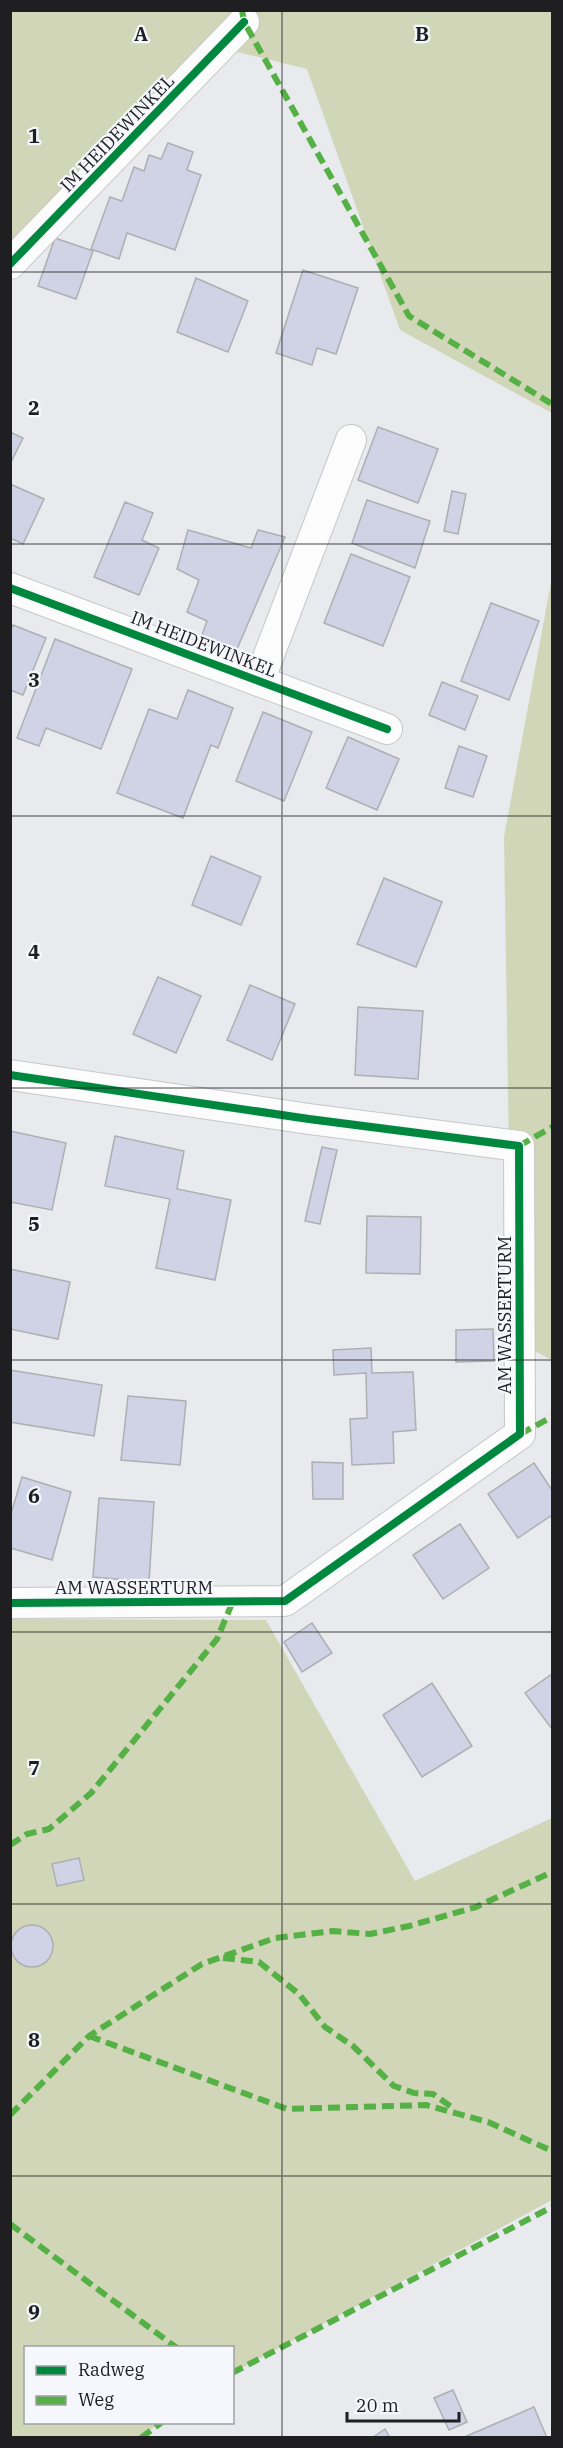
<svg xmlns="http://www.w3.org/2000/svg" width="563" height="2448" font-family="'IBM Plex Serif',serif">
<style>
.green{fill:#d1d6b8}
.building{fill:#d0d3e5;stroke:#aeafb2;stroke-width:1.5}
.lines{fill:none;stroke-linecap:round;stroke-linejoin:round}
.street-casing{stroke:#c7c7ca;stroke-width:32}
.street{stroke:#fcfcfc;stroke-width:30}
.quiet{stroke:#55b145;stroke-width:6;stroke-dasharray:12 6;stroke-linecap:butt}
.cycleway-casing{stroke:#f5f7fc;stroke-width:11}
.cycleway{stroke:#00873e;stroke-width:8}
.grid{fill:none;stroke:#1f1f21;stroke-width:1.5;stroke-opacity:0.55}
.labels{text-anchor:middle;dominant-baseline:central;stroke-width:4.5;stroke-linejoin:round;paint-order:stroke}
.street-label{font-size:18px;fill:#1f1f21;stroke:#f5f7fc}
.grid-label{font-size:20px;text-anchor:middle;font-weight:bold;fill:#1f1f21;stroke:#f5f7fc;stroke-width:4.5;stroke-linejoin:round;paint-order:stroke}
</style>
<rect width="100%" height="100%" fill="#e9eaee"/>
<g class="green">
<path d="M11 11H552V413L400 330 307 69 233 51 11 256Z"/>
<path d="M552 577V1360L512 1340 504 837Z"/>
<path d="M11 1619 266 1620 415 1881 552 1818V2200L233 2373 232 2348H26V2422L160 2423 140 2437 11 2438Z"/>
</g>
<g class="building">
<path d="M168 143 193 152 187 170 201 175 175 250 127 233 119 259 91 249 110 197 122 201 134 167 144 171 149 155 161 159Z"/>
<path d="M55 238 93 251 76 299 38 286Z"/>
<path d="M303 270 358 288 336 354 317 348 312 365 276 353Z"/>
<path d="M196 278 248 301 228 352 177 332Z"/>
<path d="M378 427 438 449 418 503 358 480Z"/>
<path d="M10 432 23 438 10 464Z"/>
<path d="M10 484 44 499 23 544 10 538Z"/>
<path d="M452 491 466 494 458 534 444 531Z"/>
<path d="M367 500 430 521 415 568 352 543Z"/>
<path d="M125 502 153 513 142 540 159 548 139 595 94 577Z"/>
<path d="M188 530 251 548 258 530 285 537 237 649 202 635 207 621 187 612 199 580 177 569Z"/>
<path d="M351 554 410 577 383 646 324 623Z"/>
<path d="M491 603 539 621 509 700 461 681Z"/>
<path d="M13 625 46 638 23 695 10 690V632Z"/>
<path d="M55 639 132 669 101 749 46 728 39 746 17 738Z"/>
<path d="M442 682 478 696 465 730 429 715Z"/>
<path d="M188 690 233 708 218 748 211 745 183 818 117 793 149 709 177 719Z"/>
<path d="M263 712 312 732 284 801 236 781Z"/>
<path d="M348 737 399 759 377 810 326 788Z"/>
<path d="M459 746 487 756 473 797 445 788Z"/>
<path d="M211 856 261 877 241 925 192 905Z"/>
<path d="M384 878 442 902 416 967 357 944Z"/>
<path d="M158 977 201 996 176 1053 133 1034Z"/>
<path d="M250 985 295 1004 272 1060 227 1040Z"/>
<path d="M358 1007 423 1011 418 1079 355 1075Z"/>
<path d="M10 1131 66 1143 52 1210 10 1202Z"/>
<path d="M115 1136 184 1151 177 1189 231 1200 215 1280 156 1268 170 1199 105 1186Z"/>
<path d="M322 1147 337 1150 320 1224 305 1221Z"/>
<path d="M367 1216 421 1217 420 1274 366 1273Z"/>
<path d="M10 1269 70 1282 58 1339 10 1329Z"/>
<path d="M493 1329 494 1361 456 1362V1330Z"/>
<path d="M371 1348 372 1373 413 1372 416 1430 393 1432 394 1463 352 1465 350 1419 367 1418 366 1373 334 1375 333 1350Z"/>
<path d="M10 1370 102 1385 94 1436 10 1422Z"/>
<path d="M128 1396 186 1401 180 1465 121 1460Z"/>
<path d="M312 1462 343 1463V1499H313Z"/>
<path d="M534 1463 552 1490V1515L518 1538 488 1494Z"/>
<path d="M22 1477 71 1492 52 1560 10 1548V1517Z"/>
<path d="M99 1498 154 1502 149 1582 93 1577Z"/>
<path d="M460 1524 489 1568 443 1599 413 1555Z"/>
<path d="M312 1623 332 1653 302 1672 284 1642Z"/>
<path d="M552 1674V1729L525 1693Z"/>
<path d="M432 1683 472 1746 422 1777 383 1715Z"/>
<path d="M79 1858 84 1880 57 1886 52 1864Z"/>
<circle cx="32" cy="1946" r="21"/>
<path d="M453 2390 467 2422 449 2430 434 2398Z"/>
<path d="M534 2407 547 2438H462Z"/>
<path d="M385 2429 390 2438H372Z"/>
</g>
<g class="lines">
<g class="street-casing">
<g id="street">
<path d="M10 264 244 22"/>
<path d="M10 588 387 729"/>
<path d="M259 681 351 440"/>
<path d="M10 1075 309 1119 519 1146 520 1434 285 1601 10 1603"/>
</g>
</g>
<use href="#street" class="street"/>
<g class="quiet">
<path d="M242 10 244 22 409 316 552 404"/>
<path d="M519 1146 552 1127"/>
<path d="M520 1434 552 1417"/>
<path d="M10 1845 27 1834 49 1829 91 1793 217 1639 233 1601"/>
<path d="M223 1958 259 1962 299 1994 325 2027 353 2046 394 2086 414 2093 433 2094 453 2108"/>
<path d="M89 2036 287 2109 426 2105 488 2122 552 2151"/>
<path d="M10 2115 89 2036 202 1964 275 1938 333 1931 370 1934 409 1926 476 1907 552 1872"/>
<path d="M10 2224 177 2348"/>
<path d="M232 2373 552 2207"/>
<path d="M141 2438 162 2422"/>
</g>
<g class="cycleway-casing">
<g id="cycleway">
<path d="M10 264 244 22"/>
<path d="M10 588 387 729"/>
<path d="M10 1075 309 1119 519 1146 520 1434 285 1601 10 1603"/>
</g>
</g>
<use href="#cycleway" class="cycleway"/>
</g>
<path class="grid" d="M282 10V2438M10 272H552M10 544H552M10 816H552M10 1088H552M10 1360H552M10 1632H552M10 1904H552M10 2176H552"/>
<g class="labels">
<g class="street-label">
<text transform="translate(117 133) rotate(-46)">IM HEIDEWINKEL</text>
<text transform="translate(204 644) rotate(21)">IM HEIDEWINKEL</text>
<text transform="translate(504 1315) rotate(-90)">AM WASSERTURM</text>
<text x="134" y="1587">AM WASSERTURM</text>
</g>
</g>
<g class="grid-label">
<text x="141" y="41">A</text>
<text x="422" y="41">B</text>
<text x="34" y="143">1</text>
<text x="34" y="415">2</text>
<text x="34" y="687">3</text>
<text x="34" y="959">4</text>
<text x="34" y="1231">5</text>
<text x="34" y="1503">6</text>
<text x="34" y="1775">7</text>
<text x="34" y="2047">8</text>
<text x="34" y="2319">9</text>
</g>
<rect width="563" height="2448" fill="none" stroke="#1f1f21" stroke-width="24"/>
<rect x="24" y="2346" width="210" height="78" fill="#f5f7fc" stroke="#9fa1a4" stroke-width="1.5"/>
<rect x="36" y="2366" width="30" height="9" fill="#00873e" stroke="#9fa1a4" stroke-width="1.5"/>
<text x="78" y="2376" font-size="18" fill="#1f1f21">Radweg</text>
<rect x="36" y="2396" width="30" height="9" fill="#55b145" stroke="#9fa1a4" stroke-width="1.5"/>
<text x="78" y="2406" font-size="18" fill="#1f1f21">Weg</text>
<path d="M347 2412v9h112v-9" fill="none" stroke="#1f1f21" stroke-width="3"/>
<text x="356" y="2412" font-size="18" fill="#1f1f21" stroke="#f5f7fc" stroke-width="4.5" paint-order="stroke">20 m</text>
</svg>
